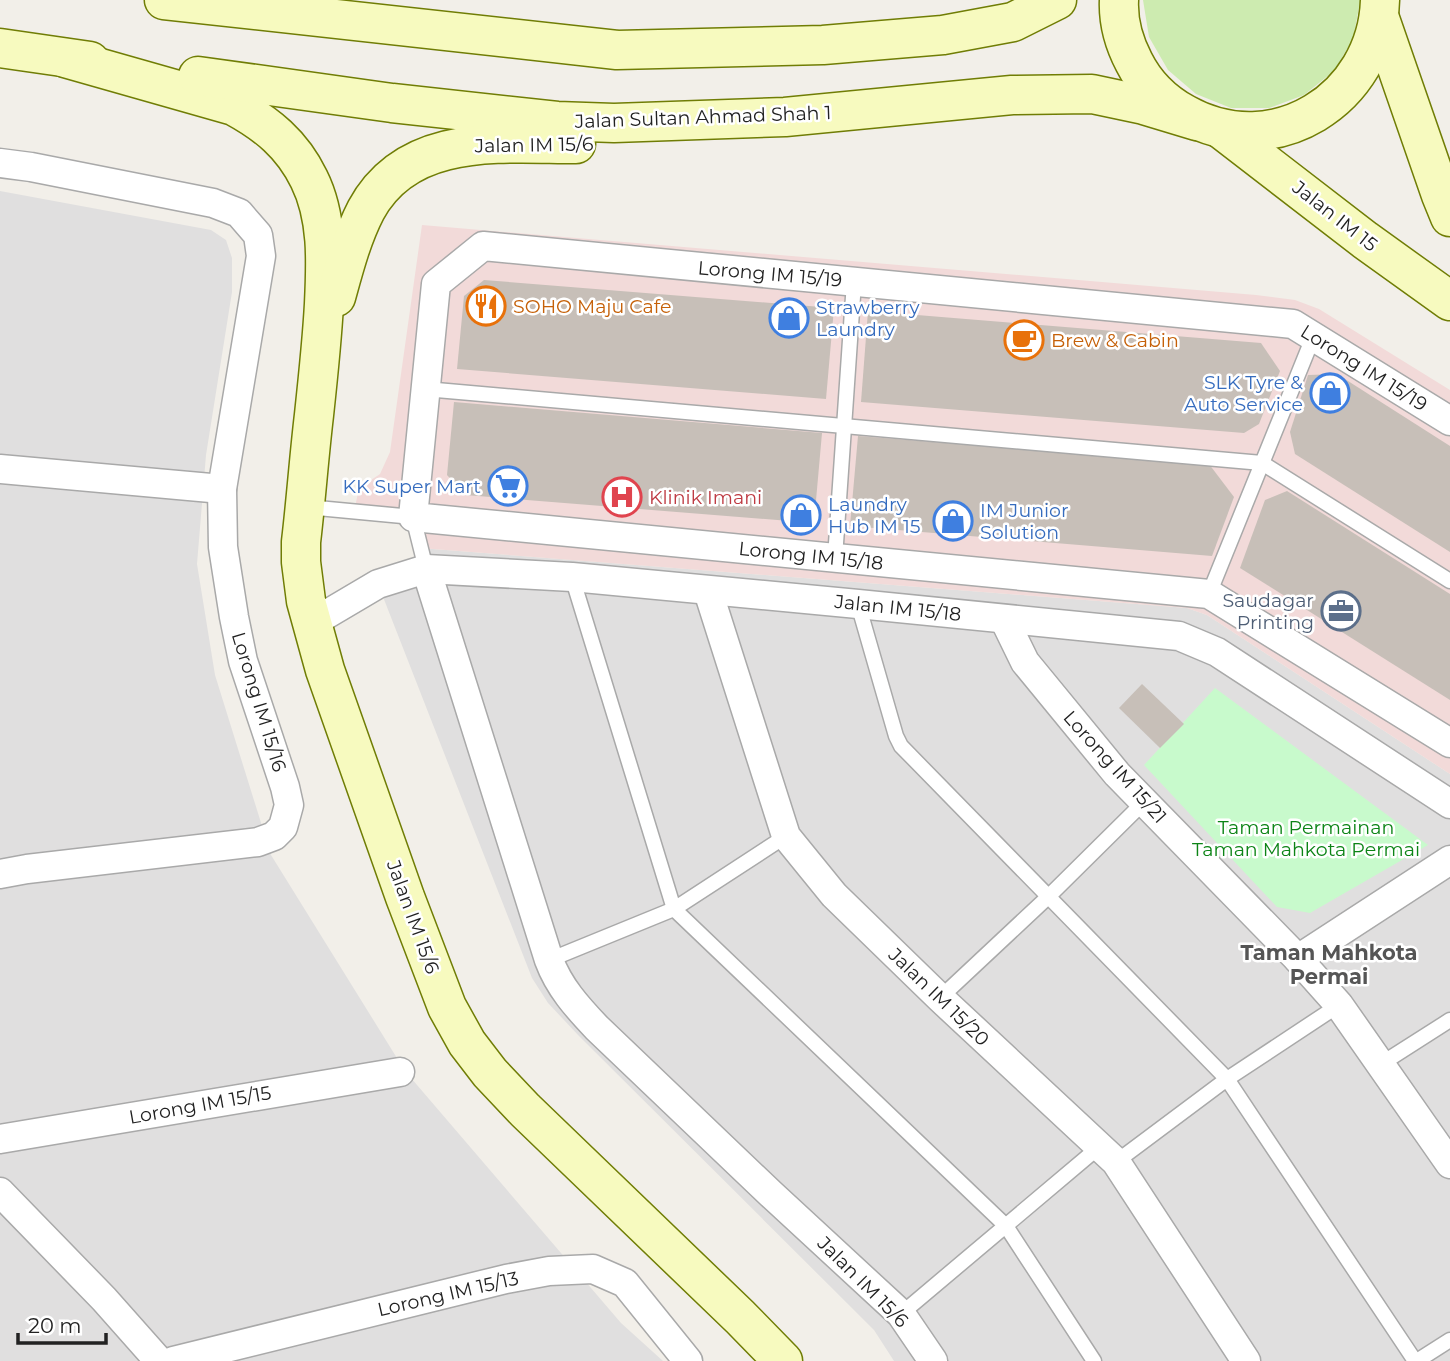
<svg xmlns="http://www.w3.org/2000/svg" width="1450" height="1361" font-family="Montserrat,sans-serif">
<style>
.residential{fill:#e0dfdf}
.commercial{fill:#f2dad9}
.grass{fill:#cdebb0}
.park{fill:#c8facc}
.building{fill:#c7bfb8}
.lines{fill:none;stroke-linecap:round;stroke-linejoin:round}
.lane-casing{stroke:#a9a9a9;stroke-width:17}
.street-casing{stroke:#a9a9a9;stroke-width:31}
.secondary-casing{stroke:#707d05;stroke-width:41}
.lane{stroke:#fff;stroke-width:14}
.street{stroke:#fff;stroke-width:28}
.secondary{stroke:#f7fabf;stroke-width:38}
.labels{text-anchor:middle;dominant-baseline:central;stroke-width:5;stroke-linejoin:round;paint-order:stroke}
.street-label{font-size:19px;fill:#222;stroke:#fff}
.food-label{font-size:19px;fill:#c56008;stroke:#fff;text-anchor:start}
.shop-label{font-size:19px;fill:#366cbe;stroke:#fff;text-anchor:start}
.health-label{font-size:19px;fill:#be3a42;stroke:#fff;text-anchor:start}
.service-label{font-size:19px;fill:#4e5e75;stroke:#fff;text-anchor:end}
.park-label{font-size:19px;fill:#0c8416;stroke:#fff}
.neighbourhood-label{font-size:21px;font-weight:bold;fill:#555;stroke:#fff}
</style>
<rect width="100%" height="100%" fill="#f2efe9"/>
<g class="residential">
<path d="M0 191 211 230 226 240 232 258V292L206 455 197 564 215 675 271 855 405 1071 621 1323 663 1361H0Z"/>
<path d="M420 548 1187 608 1207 615 1450 774V1361H894L874 1330 579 1036 548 1003 532 978 378 584 426 569Z"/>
</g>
<path class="commercial" d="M422 225 1256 295 1295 300 1319 309 1450 390V774L1207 615 1187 608 420 548 412 517 354 512 359 488 380 474 390 452Z"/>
<path class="grass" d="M1143 0H1360V2L1353 39 1334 71 1304 95 1269 108H1231L1196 94 1168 70 1149 37Z"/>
<path class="park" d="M1215 688 1428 845 1310 913 1277 907 1144 765Z"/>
<g class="building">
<path d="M484 280 834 308 826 399 457 369 464 296Z"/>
<path d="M868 311 1261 343 1280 371 1259 424 1244 433 861 402Z"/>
<path d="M1337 374 1450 446V552L1295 454 1290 432 1308 375Z"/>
<path d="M454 402 822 433 814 523 465 495 447 475Z"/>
<path d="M858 436 1209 464 1234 497 1212 556 850 526Z"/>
<path d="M1287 491 1450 594V700L1240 568 1265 500Z"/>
<path d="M1142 684 1184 724 1160 748 1119 708Z"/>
</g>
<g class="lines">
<g class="lane-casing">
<g id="lane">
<path d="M425 389 1262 463 1450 581"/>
<path d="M307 507 413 517 426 569"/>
<path d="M835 558 854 282"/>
<path d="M572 577 674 909 1006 1226 1094 1361"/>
<path d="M1209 594 1314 335"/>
<path d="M858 604 896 736 901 746 1227 1079 1415 1361"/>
<path d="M549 960 674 909 786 836"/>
<path d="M940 998 1049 896 1144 802"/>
<path d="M1381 1064 1450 1020"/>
<path d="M1116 1162 1227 1079 1339 1005"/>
<path d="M901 1314 1099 1147"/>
<path d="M1417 1361 1450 1340"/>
</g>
</g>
<g class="street-casing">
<g id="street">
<path d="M0 163 31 167 213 203 239 213 258 235 261 256 222 489 223 547 234 617 243 661 285 787 289 805 283 827 274 836 258 842 27 869 0 874"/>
<path d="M1450 421 1293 324 483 246 436 284 413 517 1209 594 1450 743"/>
<path d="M0 469 222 489"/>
<path d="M426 569 549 960C559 987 577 1007 597 1028L771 1194 901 1314 933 1361"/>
<path d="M708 591 786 836 834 895 940 998 1116 1162 1246 1361"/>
<path d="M1004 619 1025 662 1117 774 1298 959 1339 1005 1450 1164"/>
<path d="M312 623 378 584 426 569 572 577 858 604 1179 636 1217 652 1450 804"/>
<path d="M1298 959 1450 860"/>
<path d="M0 1139 400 1072"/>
<path d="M0 1192 104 1299 159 1361"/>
<path d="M173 1361 506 1279 549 1271 593 1269 625 1283 688 1361"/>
</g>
</g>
<g class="secondary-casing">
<g id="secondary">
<path d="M164 0 617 50 823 45 943 35 1013 22 1057 0"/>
<path d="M1119 0C1118 21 1124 43 1134 62 1145 84 1163 102 1185 114 1274 164 1377 99 1380 0"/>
<path d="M1379 16 1441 195 1450 217"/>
<path d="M0 48 90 61"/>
<path d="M65 58 234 106C267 124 292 144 309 179 328 217 326 262 324 304 322 341 318 378 314 415 309 457 306 500 301 542V562L306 601 325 670 405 897 447 1007 467 1043 490 1073 525 1110 740 1317 783 1361"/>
<path d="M198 76 392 103 557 121 614 123 785 117 1012 95 1092 94 1144 105 1197 121"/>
<path d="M1221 129 1365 240 1450 301"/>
<path d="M336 297C344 268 352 237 366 210 408 132 502 144 576 144"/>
</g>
</g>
<use href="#lane" class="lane"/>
<use href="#street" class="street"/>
<use href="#secondary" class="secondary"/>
</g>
<defs>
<g id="restaurant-ring" transform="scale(2.0125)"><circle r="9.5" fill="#fff" stroke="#e8710a" stroke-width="1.5"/><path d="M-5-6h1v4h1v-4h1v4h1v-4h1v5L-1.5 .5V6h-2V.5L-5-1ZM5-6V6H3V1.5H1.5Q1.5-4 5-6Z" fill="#e8710a"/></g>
<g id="shop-ring" transform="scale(2.0125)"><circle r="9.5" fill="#fff" stroke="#3f7fe0" stroke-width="1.5"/><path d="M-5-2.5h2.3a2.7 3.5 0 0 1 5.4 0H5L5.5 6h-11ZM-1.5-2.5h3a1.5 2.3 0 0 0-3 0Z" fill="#3f7fe0"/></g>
<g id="cafe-ring" transform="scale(2.0125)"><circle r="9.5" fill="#fff" stroke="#e8710a" stroke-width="1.5"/><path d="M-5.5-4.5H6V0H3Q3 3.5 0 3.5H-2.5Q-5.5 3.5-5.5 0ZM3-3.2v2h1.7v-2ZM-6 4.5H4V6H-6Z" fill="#e8710a"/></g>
<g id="supermarket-ring" transform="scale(2.0125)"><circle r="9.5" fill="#fff" stroke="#3f7fe0" stroke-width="1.5"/><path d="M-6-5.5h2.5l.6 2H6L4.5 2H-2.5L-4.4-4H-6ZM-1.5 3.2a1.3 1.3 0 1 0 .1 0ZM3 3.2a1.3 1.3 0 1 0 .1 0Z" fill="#3f7fe0"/></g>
<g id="hospital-ring" transform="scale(2.0125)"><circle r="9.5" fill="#fff" stroke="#e0444e" stroke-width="1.5"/><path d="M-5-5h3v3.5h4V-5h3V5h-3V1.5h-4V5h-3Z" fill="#e0444e"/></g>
<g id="office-ring" transform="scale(2.0125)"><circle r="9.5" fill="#fff" stroke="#5c6f8a" stroke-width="1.5"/><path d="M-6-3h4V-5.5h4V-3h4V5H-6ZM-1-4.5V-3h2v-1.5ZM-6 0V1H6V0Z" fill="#5c6f8a"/></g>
</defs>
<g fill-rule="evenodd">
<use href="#restaurant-ring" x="486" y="306"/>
<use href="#shop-ring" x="789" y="318"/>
<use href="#cafe-ring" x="1024" y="340"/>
<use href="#shop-ring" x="1330" y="393"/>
<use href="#supermarket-ring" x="508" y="486"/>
<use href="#hospital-ring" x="622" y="497"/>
<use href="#shop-ring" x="801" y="515"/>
<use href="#shop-ring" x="953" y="521"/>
<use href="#office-ring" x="1341" y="611"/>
</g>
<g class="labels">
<g class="street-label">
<text transform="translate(703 117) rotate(-2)">Jalan Sultan Ahmad Shah 1</text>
<text transform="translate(534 145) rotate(-1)">Jalan IM 15/6</text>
<text transform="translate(1335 216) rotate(38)">Jalan IM 15</text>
<text transform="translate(770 274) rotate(5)">Lorong IM 15/19</text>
<text transform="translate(1364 368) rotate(32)">Lorong IM 15/19</text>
<text transform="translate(811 556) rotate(6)">Lorong IM 15/18</text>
<text transform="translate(898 608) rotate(6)">Jalan IM 15/18</text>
<text transform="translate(259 702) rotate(73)">Lorong IM 15/16</text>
<text transform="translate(1115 767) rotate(48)">Lorong IM 15/21</text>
<text transform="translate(413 917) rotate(70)">Jalan IM 15/6</text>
<text transform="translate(939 997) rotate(44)">Jalan IM 15/20</text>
<text transform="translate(200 1105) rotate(-10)">Lorong IM 15/15</text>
<text transform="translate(863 1282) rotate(45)">Jalan IM 15/6</text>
<text transform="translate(448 1294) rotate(-13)">Lorong IM 15/13</text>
</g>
<g class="food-label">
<text x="513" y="306">SOHO Maju Cafe</text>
<text x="1051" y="340">Brew &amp; Cabin</text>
</g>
<g class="shop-label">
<text x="816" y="307">Strawberry<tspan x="816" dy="22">Laundry</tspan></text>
<text x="1303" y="382" text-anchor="end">SLK Tyre &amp;<tspan x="1303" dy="22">Auto Service</tspan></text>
<text x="481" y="486" text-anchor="end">KK Super Mart</text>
<text x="828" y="504">Laundry<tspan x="828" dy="22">Hub IM 15</tspan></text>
<text x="980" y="510">IM Junior<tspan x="980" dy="22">Solution</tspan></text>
</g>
<g class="health-label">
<text x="649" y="497">Klinik Imani</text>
</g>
<g class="service-label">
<text x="1314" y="600">Saudagar<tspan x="1314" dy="22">Printing</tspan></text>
</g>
<g class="park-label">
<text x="1306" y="827">Taman Permainan<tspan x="1306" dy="22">Taman Mahkota Permai</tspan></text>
</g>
<g class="neighbourhood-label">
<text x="1329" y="952">Taman Mahkota<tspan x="1329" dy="24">Permai</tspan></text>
</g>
</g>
<path d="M18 1333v10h88v-10" fill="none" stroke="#222222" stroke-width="3.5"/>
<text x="28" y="1333" font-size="21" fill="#222222" stroke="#ffffff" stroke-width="5" paint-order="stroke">20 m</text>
</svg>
